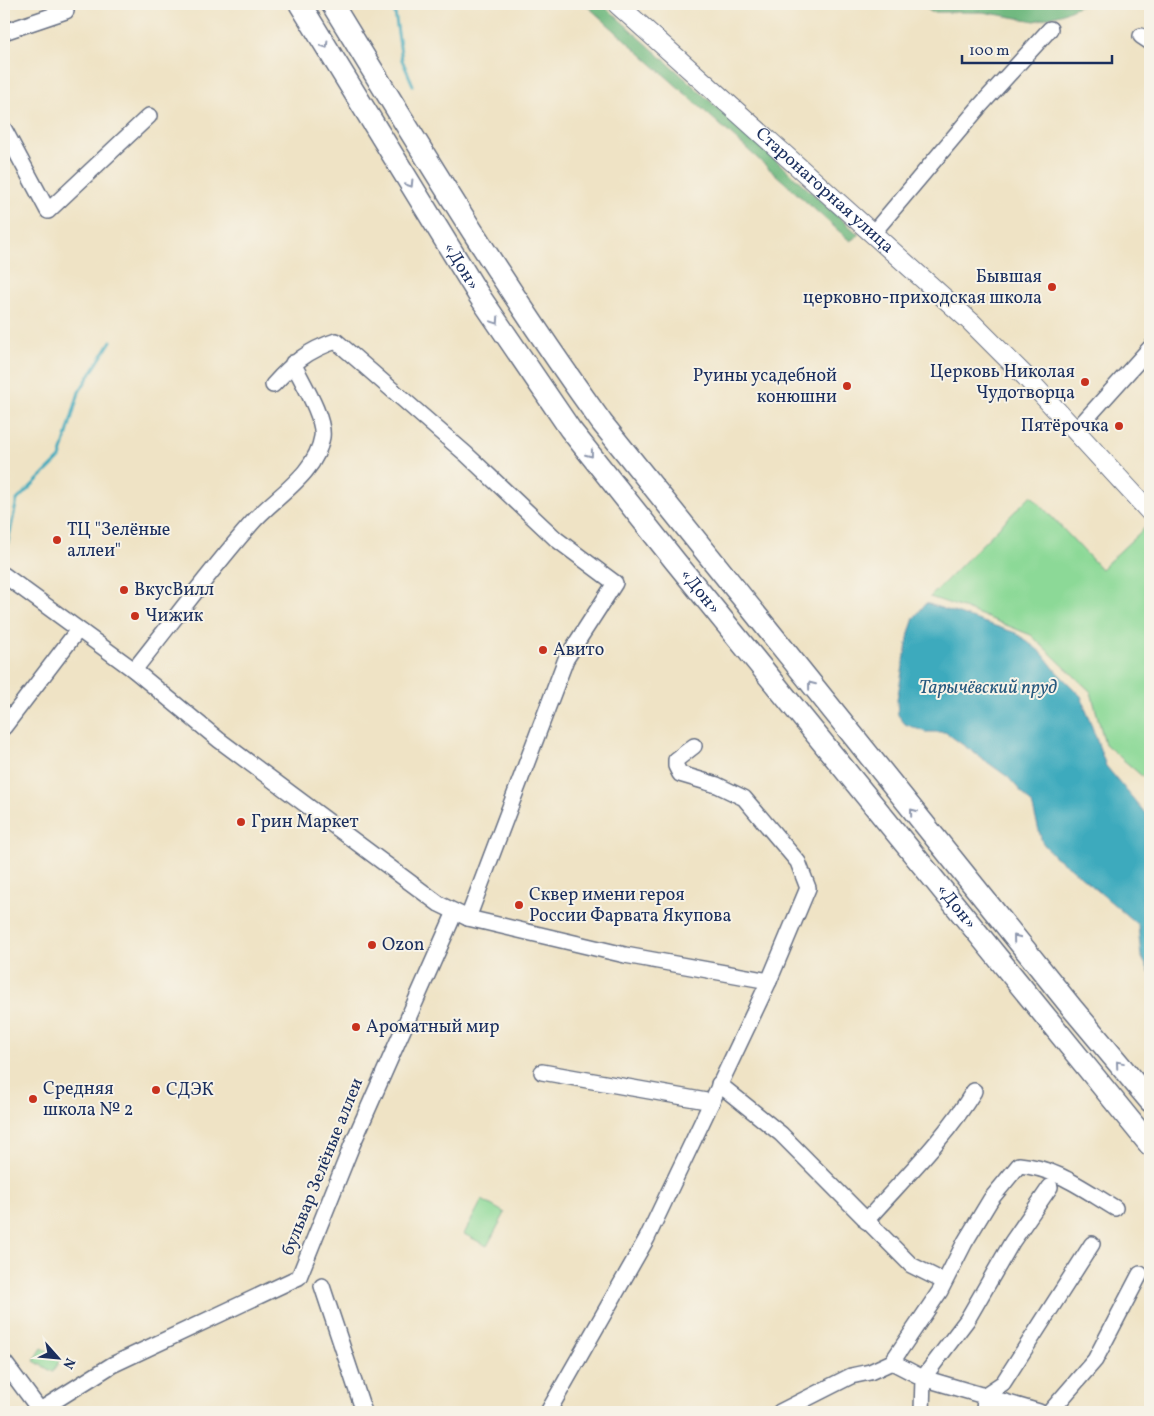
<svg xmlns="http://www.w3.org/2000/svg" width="1154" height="1416" font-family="Vollkorn,serif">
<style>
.green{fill:#8cd997;stroke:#54847a}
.forest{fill:#71b980;stroke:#46746f}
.water{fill:#3eaabd;stroke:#2c6c8e}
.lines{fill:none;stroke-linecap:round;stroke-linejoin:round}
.stream{stroke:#3eaabd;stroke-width:3}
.minor-casing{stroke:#656e82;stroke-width:18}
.major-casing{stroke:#656e82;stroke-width:21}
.highway-casing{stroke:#656e82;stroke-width:24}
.minor{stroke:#fff;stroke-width:15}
.major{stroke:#fff;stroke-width:19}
.highway{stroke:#fff;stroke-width:21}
.oneway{stroke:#8d97ae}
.poi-dot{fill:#c8321e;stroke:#f7f3e8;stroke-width:2}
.labels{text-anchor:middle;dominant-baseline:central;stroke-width:4;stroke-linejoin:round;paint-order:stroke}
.street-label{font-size:18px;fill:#1b2f5e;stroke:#f7f3e8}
.poi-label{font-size:18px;fill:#1b2f5e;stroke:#f7f3e8;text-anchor:start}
.water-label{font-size:19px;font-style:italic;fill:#275a7f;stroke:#f7f3e8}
</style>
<rect width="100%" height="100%" fill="#f7f3e8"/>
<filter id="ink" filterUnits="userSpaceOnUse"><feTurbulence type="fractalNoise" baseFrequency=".02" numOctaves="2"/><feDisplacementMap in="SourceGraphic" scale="10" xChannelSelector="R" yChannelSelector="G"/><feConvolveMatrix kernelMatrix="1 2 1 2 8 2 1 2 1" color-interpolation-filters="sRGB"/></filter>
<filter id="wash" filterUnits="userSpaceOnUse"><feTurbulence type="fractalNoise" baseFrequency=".0096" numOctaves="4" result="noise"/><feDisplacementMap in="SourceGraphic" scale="20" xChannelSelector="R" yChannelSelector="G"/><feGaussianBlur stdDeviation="1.12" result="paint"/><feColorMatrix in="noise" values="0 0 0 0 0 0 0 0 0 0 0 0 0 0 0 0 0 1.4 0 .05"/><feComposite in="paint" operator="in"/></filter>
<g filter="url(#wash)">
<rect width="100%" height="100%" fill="#efe3c5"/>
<g class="green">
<path d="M1031 495 1101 569 1150 523V783L1105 744 1091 692 1031 635 966 609 930 597Z"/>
<path d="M482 1200 505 1213 487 1246 464 1234Z"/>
<path d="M42 1348 61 1358 53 1372 34 1361Z"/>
</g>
<g class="forest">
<path d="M585 4H602L859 235 850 241Z"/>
<path d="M921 4H1083L1061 14 1035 21 983 12H931Z"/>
</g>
<path class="water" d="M926 603 1016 633 1042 653 1056 671 1081 696 1106 766 1150 819V973L1141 956 1138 925 1070 867 1054 856 1042 842 1032 804 1008 777 945 732H925L905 724 898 715 897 700 909 633 914 618Z"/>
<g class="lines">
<g class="stream">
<path d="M386 4 395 13 402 60 413 85"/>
<path d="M4 560 17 500 60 458 79 392 111 341"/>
</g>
</g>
</g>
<g filter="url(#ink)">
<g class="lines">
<g class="minor-casing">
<g id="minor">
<path d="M4 32 66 11"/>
<path d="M1141 36 1150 42"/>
<path d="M4 129 48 211 149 116"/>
<path d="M873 233 980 106 1050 29"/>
<path d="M273 385C293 363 308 350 336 341L466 454 556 539 615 583 566 659 468 918"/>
<path d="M1076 430 1150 348"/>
<path d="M4 575 134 670 219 740 439 904 468 918 625 955 769 981"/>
<path d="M134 670C173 621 210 571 251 524 274 497 316 475 322 437 325 418 301 380 293 363"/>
<path d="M4 727 78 630"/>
<path d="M542 1072 712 1102"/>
<path d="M719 1084 781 1134 911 1265 943 1281"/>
<path d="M866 1221C903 1179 945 1139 974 1091"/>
<path d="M322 1286 364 1412"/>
<path d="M4 1362 39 1409"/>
<path d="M892 1362 923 1378 1039 1412"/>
<path d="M37 1412 112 1365 299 1277 352 1145 455 912"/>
<path d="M548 1412 647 1238 769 981 808 888 798 862 744 798 717 785 680 774 676 766V760L694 746"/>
<path d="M780 1412 851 1376 870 1372 892 1362 940 1291 965 1242 991 1199 1019 1165C1057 1168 1083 1189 1115 1208"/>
<path d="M922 1412 923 1378 967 1320 1012 1242 1050 1187"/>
<path d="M984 1412 985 1395 1003 1383 1092 1244"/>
<path d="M1050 1412 1095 1360 1140 1274"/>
</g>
</g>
<g class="major-casing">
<g id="major">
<path id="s1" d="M617 4 971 322 1025 376 1150 512"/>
</g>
</g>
<g class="highway-casing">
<g id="highway">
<path id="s2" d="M300 4 478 294 570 429 675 561 1150 1145"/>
<path d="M332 4C419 146 504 288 602 423L1072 1008 1150 1101"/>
</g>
</g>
<use href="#minor" class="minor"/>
<use href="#major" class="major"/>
<use href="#highway" class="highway"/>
</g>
<defs><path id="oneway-chevron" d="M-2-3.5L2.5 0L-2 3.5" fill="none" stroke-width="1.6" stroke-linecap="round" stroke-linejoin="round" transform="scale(1.25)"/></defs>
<g class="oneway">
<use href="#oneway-chevron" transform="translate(325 45) rotate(58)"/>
<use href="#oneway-chevron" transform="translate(410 184) rotate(58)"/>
<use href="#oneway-chevron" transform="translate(496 321) rotate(56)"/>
<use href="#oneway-chevron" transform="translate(590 454) rotate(52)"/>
<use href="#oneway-chevron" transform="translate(811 685) rotate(-129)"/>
<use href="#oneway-chevron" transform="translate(913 812) rotate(-129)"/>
<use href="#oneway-chevron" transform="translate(1016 938) rotate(-129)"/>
<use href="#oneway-chevron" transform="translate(1119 1064) rotate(-130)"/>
</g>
</g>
<g class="poi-dot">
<circle cx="1052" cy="287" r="5"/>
<circle cx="1085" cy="382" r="5"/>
<circle cx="847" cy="386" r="5"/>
<circle cx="1119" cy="426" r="5"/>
<circle cx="57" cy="540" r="5"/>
<circle cx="124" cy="590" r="5"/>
<circle cx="135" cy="616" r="5"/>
<circle cx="543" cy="650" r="5"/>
<circle cx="241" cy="822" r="5"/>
<circle cx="519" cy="905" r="5"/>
<circle cx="372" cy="945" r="5"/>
<circle cx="356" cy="1027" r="5"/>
<circle cx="156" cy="1090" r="5"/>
<circle cx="33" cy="1099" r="5"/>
</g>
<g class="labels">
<g class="street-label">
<text stroke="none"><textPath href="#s1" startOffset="279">Старонагорная улица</textPath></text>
<text stroke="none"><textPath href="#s2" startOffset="308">«Дон»</textPath></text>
<text stroke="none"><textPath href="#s2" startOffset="712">«Дон»</textPath></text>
<text stroke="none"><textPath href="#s2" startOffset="1118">«Дон»</textPath></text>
<text transform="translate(323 1167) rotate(-68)">бульвар Зелёные аллеи</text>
</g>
<g class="poi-label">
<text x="1042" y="277" text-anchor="end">Бывшая<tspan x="1042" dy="21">церковно-приходская школа</tspan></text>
<text x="1075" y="372" text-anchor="end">Церковь Николая<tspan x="1075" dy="21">Чудотворца</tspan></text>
<text x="837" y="376" text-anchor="end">Руины усадебной<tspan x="837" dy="21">конюшни</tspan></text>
<text x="1109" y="426" text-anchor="end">Пятёрочка</text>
<text x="67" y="530">ТЦ "Зелёные<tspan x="67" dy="21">аллеи"</tspan></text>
<text x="134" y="590">ВкусВилл</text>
<text x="145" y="616">Чижик</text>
<text x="553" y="650">Авито</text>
<text x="251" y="822">Грин Маркет</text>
<text x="529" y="895">Сквер имени героя<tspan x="529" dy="21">России Фарвата Якупова</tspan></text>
<text x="382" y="945">Ozon</text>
<text x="366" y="1027">Ароматный мир</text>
<text x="43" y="1089">Средняя<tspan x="43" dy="21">школа № 2</tspan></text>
<text x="166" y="1090">СДЭК</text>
</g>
<g class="water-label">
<text x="988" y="688">Тарычёвский пруд</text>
</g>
</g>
<rect width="1154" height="1416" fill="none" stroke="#f7f3e8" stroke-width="20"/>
<g transform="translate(58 1358) rotate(117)" stroke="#f7f3e8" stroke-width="4" paint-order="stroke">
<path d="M0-4L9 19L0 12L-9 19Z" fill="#1b2f5e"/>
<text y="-8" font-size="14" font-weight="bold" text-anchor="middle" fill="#1b2f5e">N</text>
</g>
<path d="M962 55v8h150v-8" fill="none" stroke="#1b2f5e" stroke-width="2.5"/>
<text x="969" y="55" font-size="15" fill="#1b2f5e" stroke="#f7f3e8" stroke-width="4" paint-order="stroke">100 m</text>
</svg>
